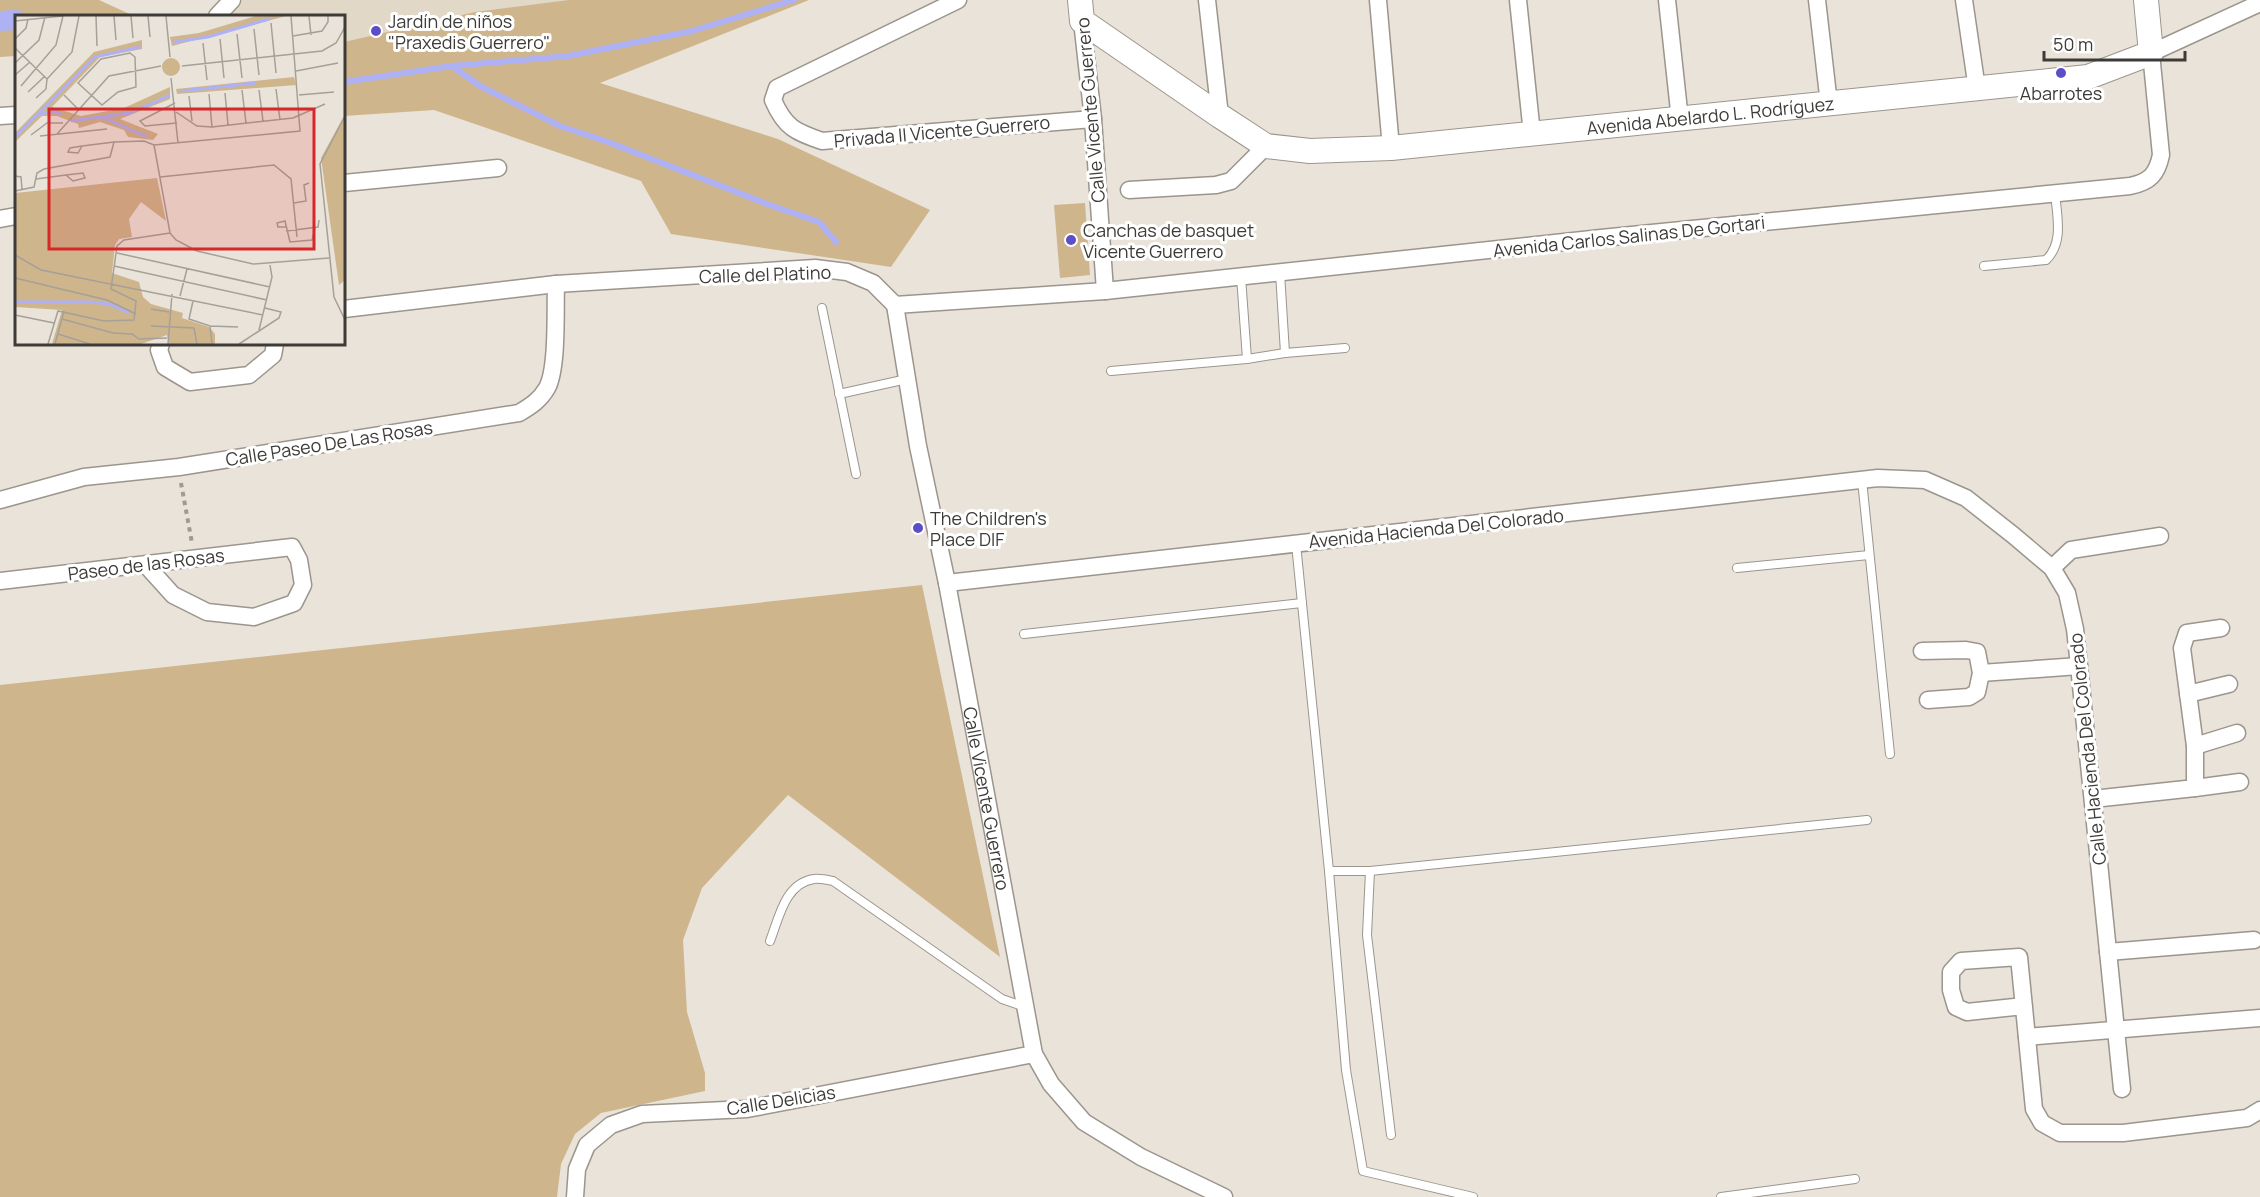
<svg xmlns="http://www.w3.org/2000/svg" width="2260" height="1197" font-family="Manrope,sans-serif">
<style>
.built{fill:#e2d8c7}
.green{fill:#ceb58c}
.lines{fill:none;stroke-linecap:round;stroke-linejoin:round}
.stream{stroke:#afb1f5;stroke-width:6}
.canal{stroke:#afb1f5;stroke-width:20}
.lane-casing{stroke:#9b958c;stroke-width:10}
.street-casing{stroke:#9b958c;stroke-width:19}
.secondary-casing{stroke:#9b958c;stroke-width:26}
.path{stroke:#9f9a93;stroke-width:4;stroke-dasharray:4.5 4.5;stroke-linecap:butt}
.lane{stroke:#fff;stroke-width:8}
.street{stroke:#fff;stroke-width:16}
.secondary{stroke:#fff;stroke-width:24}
.poi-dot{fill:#5c4ec6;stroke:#fff;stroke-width:2}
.labels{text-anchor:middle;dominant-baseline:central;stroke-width:6;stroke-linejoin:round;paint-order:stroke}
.poi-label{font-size:18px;fill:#3d3b37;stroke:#fff;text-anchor:start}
.street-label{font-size:18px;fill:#3d3b37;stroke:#fff}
.inset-river{fill:none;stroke:#afb1f5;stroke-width:3}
.inset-road{fill:none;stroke:#a5a098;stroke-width:1.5}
.view{fill:#d62828;fill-opacity:0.15;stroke:#d62828;stroke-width:3}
.inset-edge{fill:none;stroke:#3d3b37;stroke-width:3}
</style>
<rect width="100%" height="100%" fill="#eae3d9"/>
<path class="built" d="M243 0H585L344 44V16H228Z"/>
<g class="green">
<path d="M0 0H99L134 16H16V56L0 57Z"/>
<path d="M569 0H809L600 83 778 139 930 210 891 267 671 234 641 181 434 110 344 116V42L475 12Z"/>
<path d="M1085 203 1090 275 1060 278 1054 205Z"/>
<path d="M922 585 1000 957 788 795 702 888 683 940 687 1012 705 1073V1091L601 1113 575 1134 561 1164 557 1197H0V685Z"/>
</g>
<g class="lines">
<g class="stream">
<path d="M452 66 480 86 560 126 608 142 767 204 819 222 836 242"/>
<path d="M344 82 452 66 568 56 692 31 794 0"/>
</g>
<path class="canal" d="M0 21 16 20"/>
<g class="lane-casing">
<g id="lane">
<path d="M1984 266 2046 260C2064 243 2057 216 2055 193"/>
<path d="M1280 273 1285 353 1345 348"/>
<path d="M822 308 856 474"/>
<path d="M1247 359 1285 353"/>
<path d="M1111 371 1247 359 1241 277"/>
<path d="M839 394 907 379"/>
<path d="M1862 480 1890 754"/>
<path d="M1296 544 1329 871 1346 1070 1363 1171 1473 1197"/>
<path d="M1737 568 1869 555"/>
<path d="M1024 634 1302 603"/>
<path d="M1329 871H1370L1867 820"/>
<path d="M1370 871 1367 935 1391 1135"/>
<path d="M770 941C779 918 785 883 814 879 820 878 828 880 833 881L1002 999 1025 1007"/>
<path d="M1721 1197 1855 1179"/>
</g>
</g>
<g class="street-casing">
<g id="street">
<path d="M958 0 777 88 773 100C785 128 796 132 822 141L1093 119"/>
<path d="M1207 0 1220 116"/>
<path d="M1378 0 1391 148"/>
<path d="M1518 0 1532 134"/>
<path d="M1667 0 1680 120"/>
<path d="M1817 0 1829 104"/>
<path d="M1964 0 1977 89"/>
<path d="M217 16 232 0"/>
<path d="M1082 21 1093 119 1105 291"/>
<path d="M0 116 16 115"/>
<path d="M344 183 498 168"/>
<path d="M1129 190 1216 185 1231 181 1266 146"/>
<path d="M0 219 16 216"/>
<path id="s1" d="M895 305 918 446 947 583 1034 1054 1051 1084 1084 1122 1141 1157 1224 1197"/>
<path d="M344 309 556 284 815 268 847 272 873 283 895 305 1105 291 1601 238 2130 186C2150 182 2157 174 2161 155L2151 53 2260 3"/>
<path d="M161 344 159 350 165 367 190 382 249 375 273 355 275 344"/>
<path d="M0 500 84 477 179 467 519 413C531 406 540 400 547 388 558 368 555 309 556 284"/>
<path d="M2052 568 2071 550 2160 536"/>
<path d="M0 581 292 547 299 560 303 585 294 603 254 617 207 612 173 595 145 564"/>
<path d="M947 583 1878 478 1925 480 1966 498 2013 535 2052 568 2067 593 2075 629 2079 666 2122 1089"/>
<path d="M1922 651 1966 650 1977 652 1981 673 1977 692 1969 697 1928 700"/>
<path d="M1981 673 2079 666"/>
<path d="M2188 694 2229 684"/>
<path d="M2195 746 2237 733"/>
<path d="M2195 788 2240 782"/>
<path d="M2093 799 2195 788V746L2182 648 2187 633 2221 628"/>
<path d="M2108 952 2254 940"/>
<path d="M2024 1006 1967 1012 1956 1007 1951 990V972L1961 961 2019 957 2034 1109 2042 1123 2060 1133H2123L2247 1118 2260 1110"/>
<path d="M2027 1037 2260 1018"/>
<path d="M575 1197 577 1169 587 1145 611 1125 642 1114 747 1109 1034 1054"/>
</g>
</g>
<g class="secondary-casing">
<g id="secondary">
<path id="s2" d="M1080 0 1082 21 1220 116 1266 146 1310 151 1391 148 2088 77 2151 53 2146 0"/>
</g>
</g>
<path class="path" d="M181 483 192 543"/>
<use href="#lane" class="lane"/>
<use href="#street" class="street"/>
<use href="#secondary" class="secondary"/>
</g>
<g class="poi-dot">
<circle cx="376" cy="31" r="6"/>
<circle cx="2061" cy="73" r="6"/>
<circle cx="1071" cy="240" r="6"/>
<circle cx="918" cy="528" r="6"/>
</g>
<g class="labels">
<g class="poi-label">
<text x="388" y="21">Jardín de niños<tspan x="388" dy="21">"Praxedis Guerrero"</tspan></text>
<text x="2061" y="93" text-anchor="middle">Abarrotes</text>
<text x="1083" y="230">Canchas de basquet<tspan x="1083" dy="21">Vicente Guerrero</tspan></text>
<text x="930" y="518">The Children's<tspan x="930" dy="21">Place DIF</tspan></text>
</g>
<g class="street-label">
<text transform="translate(1090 110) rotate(-95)">Calle Vicente Guerrero</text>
<text stroke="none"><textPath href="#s2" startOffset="690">Avenida Abelardo L. Rodríguez</textPath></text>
<text transform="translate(942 131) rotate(-5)">Privada II Vicente Guerrero</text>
<text transform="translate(1629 236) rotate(-6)">Avenida Carlos Salinas De Gortari</text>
<text transform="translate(765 274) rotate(-2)">Calle del Platino</text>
<text transform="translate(329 443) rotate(-9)">Calle Paseo De Las Rosas</text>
<text transform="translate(1436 528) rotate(-6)">Avenida Hacienda Del Colorado</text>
<text transform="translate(146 564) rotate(-7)">Paseo de las Rosas</text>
<text transform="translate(2087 749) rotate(-96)">Calle Hacienda Del Colorado</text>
<text stroke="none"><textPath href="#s1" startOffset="502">Calle Vicente Guerrero</textPath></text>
<text transform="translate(781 1100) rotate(-9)">Calle Delicias</text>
</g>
</g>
<g transform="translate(15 15)">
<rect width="330" height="330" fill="#eae3d9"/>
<path d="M241 1H271L157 31 155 22 184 18ZM127 25V34L85 42 37 92 66 101 109 93 155 72V84L105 104 143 119 138 125 113 122 109 115 85 107 64 113 63 109 42 101H27L0 127V118L79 37ZM147 52a9 9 0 1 1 18 0a9 9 0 1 1-18 0ZM279 62 281 70 162 79 161 74ZM330 99V265L324 270 306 143ZM142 163 151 206 126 187 114 204 117 222 104 224 100 230 97 258 124 267 128 282 136 289 168 298 167 303 194 312 200 319V329H154L152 320 126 329H37L47 295 0 292V178Z" fill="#ceb58c"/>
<path class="inset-river" d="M159 27 193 22 254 4M166 76 240 68M23 99 40 96 47 100M87 102 132 122M56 106 115 98 155 80M0 122 80 42 125 32M0 287H76L94 289 114 298"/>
<path class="inset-road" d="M81 1 82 31M99 1 101 25M116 1 118 23M133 1 135 22M151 1 155 42M294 1 296 20M0 6 47 1M256 8 261 58M239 14 244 60M222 19 227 63M278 21 307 16 313 7V1M0 24 11 13 13 4M205 24 209 63M188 28 192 65M0 33 32 64M115 38 120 42 121 72 103 77 87 90 63 68 86 44ZM0 48 24 25 30 2M167 51 307 36 321 28 330 12M281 56 323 48M0 60 15 47M156 63 163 128M32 64 57 37 64 1M6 71 41 30 48 1M261 74 265 105M227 75 231 108M244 75 248 106M13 77 30 61M210 78 213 110M194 79 197 112M49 80 62 93M284 80 319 77M174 81 177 106M21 83 31 74 32 64M160 88 125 106 130 111 162 108M161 97 182 111 197 112 278 103 310 89M330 101 305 149 319 282 330 305M42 119 94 61 146 51M16 120 32 108H48M25 121 92 114M139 130 155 218 161 225 182 236 238 249 314 243M67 131 63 138 53 137 55 133 67 131 99 127 129 126 139 130 285 116 276 1M0 161 6 162 7 174M145 162 259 150 276 164 282 222M21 164 51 160 68 158 70 163 58 166 51 160M0 176 19 172 22 158 29 154 95 142 99 127M279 188 291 186 289 170 294 168M271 212H263L262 208 270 206 275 227 297 225 300 213M271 216 303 212 304 205M102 238 255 272M0 240 26 255 248 300M99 251 252 285M0 263 92 285 121 299M165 281 172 254M178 286 174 304 195 311 223 312M136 294 154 297M0 300 39 308M47 304 98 318 117 319 124 324 152 323M136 311 179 313 182 329M195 311 197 329M244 315 257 262 255 250M43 319 75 329M33 329 43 296 89 306 119 305 121 286 96 274 102 231 109 225 155 218M40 329 49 296M153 329 157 279M224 329 264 303 266 297 250 293"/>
<path class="view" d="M34 94H299V234H34Z"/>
<rect width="330" height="330" class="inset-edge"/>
</g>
<path d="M2044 51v9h141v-9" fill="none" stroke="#3d3b37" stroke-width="3"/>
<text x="2053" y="51" font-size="18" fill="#3d3b37" stroke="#ffffff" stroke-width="4.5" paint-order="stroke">50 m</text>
</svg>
